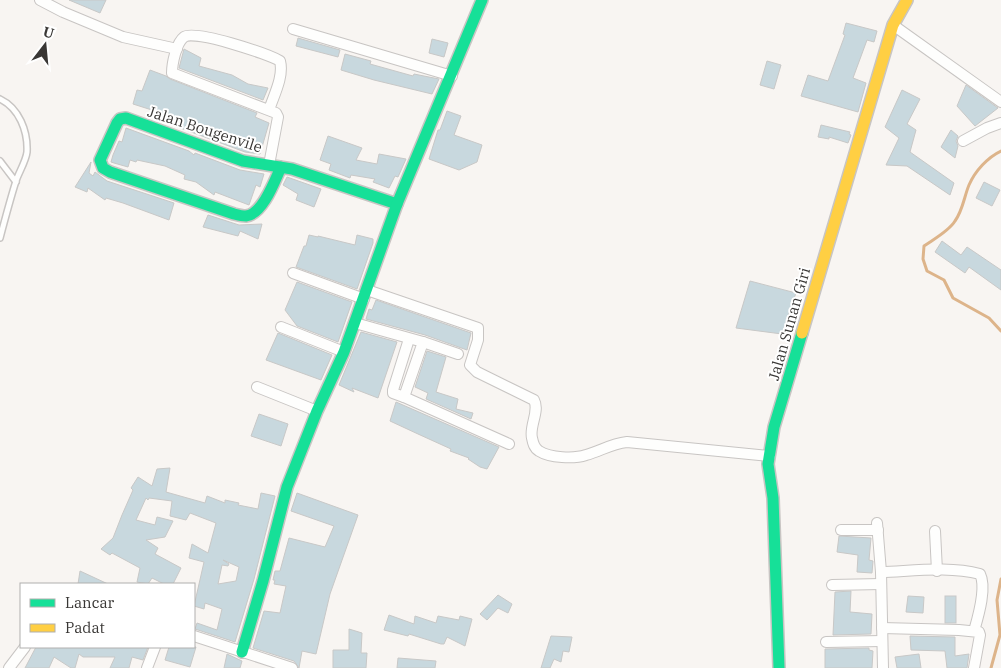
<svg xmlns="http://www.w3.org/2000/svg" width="1001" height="668" font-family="'IBM Plex Serif',serif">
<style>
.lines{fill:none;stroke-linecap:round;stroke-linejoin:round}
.stream{stroke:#ddb48a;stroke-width:3}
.building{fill:#c8d8de;stroke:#c8c8c7;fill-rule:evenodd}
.lane-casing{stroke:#c8c5c3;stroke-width:8}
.street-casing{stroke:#c8c5c3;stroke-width:12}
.fast-casing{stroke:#c8c5c3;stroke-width:14}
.slow-casing{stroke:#c8c5c3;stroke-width:14}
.lane{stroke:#fefefd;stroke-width:5}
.street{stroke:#fefefd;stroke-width:10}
.fast{stroke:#16e098;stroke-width:11}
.slow{stroke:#ffcf43;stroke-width:11}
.labels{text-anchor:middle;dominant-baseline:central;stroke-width:4;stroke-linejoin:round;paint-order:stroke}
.street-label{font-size:15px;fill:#393735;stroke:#fff}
</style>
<rect width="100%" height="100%" fill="#f8f5f2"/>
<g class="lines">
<g class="stream">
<path d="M1001 151C988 157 975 171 969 185 964 197 963 210 955 221 949 231 934 239 924 246L923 259 927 271 944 280 953 298 989 318 1001 331"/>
<path d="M991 668 1000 635 997 600 1001 579"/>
</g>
</g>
<g class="building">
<path d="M69 0H106L100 13Z"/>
<path d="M846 23 877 31 874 42 867 40 853 78 866 83 858 112 801 96 808 75 828 81 845 35 843 34Z"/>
<path d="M298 38 340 50 338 57 296 46Z"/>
<path d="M432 39 448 43 444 57 429 53Z"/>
<path d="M184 49 201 58 199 66 232 75 248 84 268 88 263 100 179 68Z"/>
<path d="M345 54 371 61 370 64 413 76 414 74 439 79 432 94 374 80 341 70Z"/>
<path d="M767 61 781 65 774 89 760 85Z"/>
<path d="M150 70 166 76 170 79 257 113 255 117 269 123 260 154 245 152 167 123 169 119 155 111 133 104 137 90 142 91Z"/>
<path d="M966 85 998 108 975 126 957 106Z"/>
<path d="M902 90 920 99 907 124 916 130 910 152 954 183 950 195 907 166 886 165 899 138 885 127Z"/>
<path d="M447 111 461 116 454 135 482 145 477 162 459 170 429 159 438 130H440Z"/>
<path d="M821 125 850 132 849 134 851 135 848 143 829 137V139L818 137Z"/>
<path d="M126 128 189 151 194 155 195 153 240 170 264 174 260 187 256 185 249 205 215 192 214 195 196 182 184 179 185 175 165 166 137 160 136 162 130 160 128 167 114 163 111 162 113 155 119 141 122 142Z"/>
<path d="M951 130 958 136 956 141 958 146 955 158 941 147Z"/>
<path d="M328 136 362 148 356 160 377 164 379 154 406 159 398 177 395 176 389 188 373 182 375 179 351 175 350 178 329 170 331 164 320 160Z"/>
<path d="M91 162 89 173 93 176 95 172 107 181 174 203 169 220 123 203 106 198 105 200 88 188 87 192 75 187Z"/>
<path d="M287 177 321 189 314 207 296 200 298 194 283 185Z"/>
<path d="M984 182 1000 190 992 206 976 198Z"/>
<path d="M208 215 239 225 262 224 258 239 240 231 238 236 203 227Z"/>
<path d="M309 235 318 237V236L355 245 357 235 373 239V243L357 289 296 267 304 246H306Z"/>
<path d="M942 241 961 255 967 247 1001 270V290L969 267 965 273 935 252Z"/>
<path d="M750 281 796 293 782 334 736 328Z"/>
<path d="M297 282 352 302 338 342 297 326 285 310Z"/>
<path d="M376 300 471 333 467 350 425 335 366 319 369 309 372 310Z"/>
<path d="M361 332 397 342 378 398 352 388 354 392 339 385Z"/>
<path d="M278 333 332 355 321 380 266 360Z"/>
<path d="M427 351 446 357 436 392 458 399 456 409 473 413 471 419 426 399 428 393 415 387Z"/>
<path d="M396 402 499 447 487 469 480 467 468 459 469 458 450 451 451 449 418 434 390 421Z"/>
<path d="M259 414 288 424 281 446 251 436Z"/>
<path d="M170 468 166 492 205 503 207 496 225 503V500L239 503 238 505 258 509 261 493 275 496 254 579 235 642 195 629 197 623 217 630 222 609 205 603 204 609 194 606 204 562 189 558 192 544 208 553 216 523 190 513 186 520 170 516 172 501 149 498 148 500 146 498 136 520 155 525 157 517 173 521 165 537 146 540 158 548 155 554 181 568 173 584H164L152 578 148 584 137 582 140 568 112 553 110 555 101 549 113 538 122 515 133 490 131 488 138 477 152 486 157 469ZM223 560 239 567 236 581 218 584 222 565 228 566 229 564Z"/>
<path d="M297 493 358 515 330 594 316 654 302 651 299 668 294 661 253 648 264 611 280 613 286 586 274 584 275 580H273L275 571H280L289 538 325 547 334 526 291 511Z"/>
<path d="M839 536 871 538 869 560 873 561 872 573 857 572 858 555 837 552Z"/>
<path d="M80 571 108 584H78Z"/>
<path d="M851 591 850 612 872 614 871 634 833 635 835 592Z"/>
<path d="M498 595 512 604 508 613 498 608 487 620 480 614Z"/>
<path d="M908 596 924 597 923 613 906 612Z"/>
<rect x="945" y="596" width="11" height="27"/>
<path d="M389 615 414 624 415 616 436 623 438 616 459 620 460 616 472 619 465 646 447 637 444 644H441L409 634 408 636 384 630Z"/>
<path d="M349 629 362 633 361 653H367L366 668H333V650H349Z"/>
<path d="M551 636 572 637 569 652 563 651 561 662 554 659 550 668H541Z"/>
<path d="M910 636 955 637V656L969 654 967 668H947L945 651 911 650Z"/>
<path d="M36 647H148L143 660 132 657 129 668H110L115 657H83L79 654 75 668H71L54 657 49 668H25Z"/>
<path d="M169 647H196L190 667 165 660Z"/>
<path d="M869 648V650L873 651 872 668H825V649Z"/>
<path d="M227 654 242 661 240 668H224Z"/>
<path d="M919 654 921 668H897L895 657Z"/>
<path d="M398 658 436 661 435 668H397Z"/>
</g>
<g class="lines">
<g class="lane-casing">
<g id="lane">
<path d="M0 99C19 108 28 131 27 152 26 161 19 172 16 181 10 200 5 219 0 238"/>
<path d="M0 161 16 182"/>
</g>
</g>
<g class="street-casing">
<g id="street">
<path d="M40 0 63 12 123 37 177 49"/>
<path d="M893 25 1001 102"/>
<path d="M293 29 452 76"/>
<path d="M963 141 987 128 1001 123"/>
<path d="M269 165 278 117 276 113 172 73C172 64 176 43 184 37 194 29 268 54 280 61 284 76 274 95 269 110"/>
<path d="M293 273 364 299"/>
<path d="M367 290 478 328V340L470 365 477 372 534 400C540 411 529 426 532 438 533 443 534 448 539 451 550 458 574 459 586 455 601 451 610 444 627 442L770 456"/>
<path d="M355 323 423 342 404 397 509 444"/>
<path d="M281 327 344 352"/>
<path d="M423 342 458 354"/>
<path d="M257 387 317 411"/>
<path d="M404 397 393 393V390L409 339"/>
<path d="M877 523 881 572 883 668"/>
<path d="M841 530H878"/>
<path d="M935 531 937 571"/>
<path d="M881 572C913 571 949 566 980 574 987 588 978 617 974 631"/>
<path d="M832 585 881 584"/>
<path d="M882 628 959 630 979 632 980 635 974 668"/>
<path d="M194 636 292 668"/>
<path d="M826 642 882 641"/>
<path d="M9 668 25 647"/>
<path d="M147 668 155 647"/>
</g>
</g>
<g class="fast-casing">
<g id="fast">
<path d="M281 167C275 180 263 214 246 216 242 216 238 215 234 214L110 172 103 168 100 160 117 123 120 119 126 118 243 161 292 169 397 204"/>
<path d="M242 652 263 581 287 487 317 411 344 352 397 204 482 0"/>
<path d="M779 668 773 498 768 464 774 427 802 333"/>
</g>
</g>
<g class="slow-casing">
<path id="slow" d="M802 333 893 25 907 0"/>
</g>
<use href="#lane" class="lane"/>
<use href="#street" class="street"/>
<use href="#fast" class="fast"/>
<use href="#slow" class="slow"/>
</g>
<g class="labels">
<g class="street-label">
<text transform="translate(205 129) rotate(18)">Jalan Bougenvile</text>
<text transform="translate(789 324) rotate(-74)">Jalan Sunan Giri</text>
</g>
</g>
<rect x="20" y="583" width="175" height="65" fill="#ffffff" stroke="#b0afae"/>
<rect x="30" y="599" width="25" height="8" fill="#16e098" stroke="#b0afae"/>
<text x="65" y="608" font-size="15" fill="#393735">Lancar</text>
<rect x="30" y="624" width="25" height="8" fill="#ffcf43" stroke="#b0afae"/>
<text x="65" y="633" font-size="15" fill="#393735">Padat</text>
<g transform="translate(45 45) rotate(16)" stroke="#ffffff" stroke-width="4" paint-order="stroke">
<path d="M0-4L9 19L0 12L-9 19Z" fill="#393735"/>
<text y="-8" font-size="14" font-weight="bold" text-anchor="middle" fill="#393735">U</text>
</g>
</svg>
